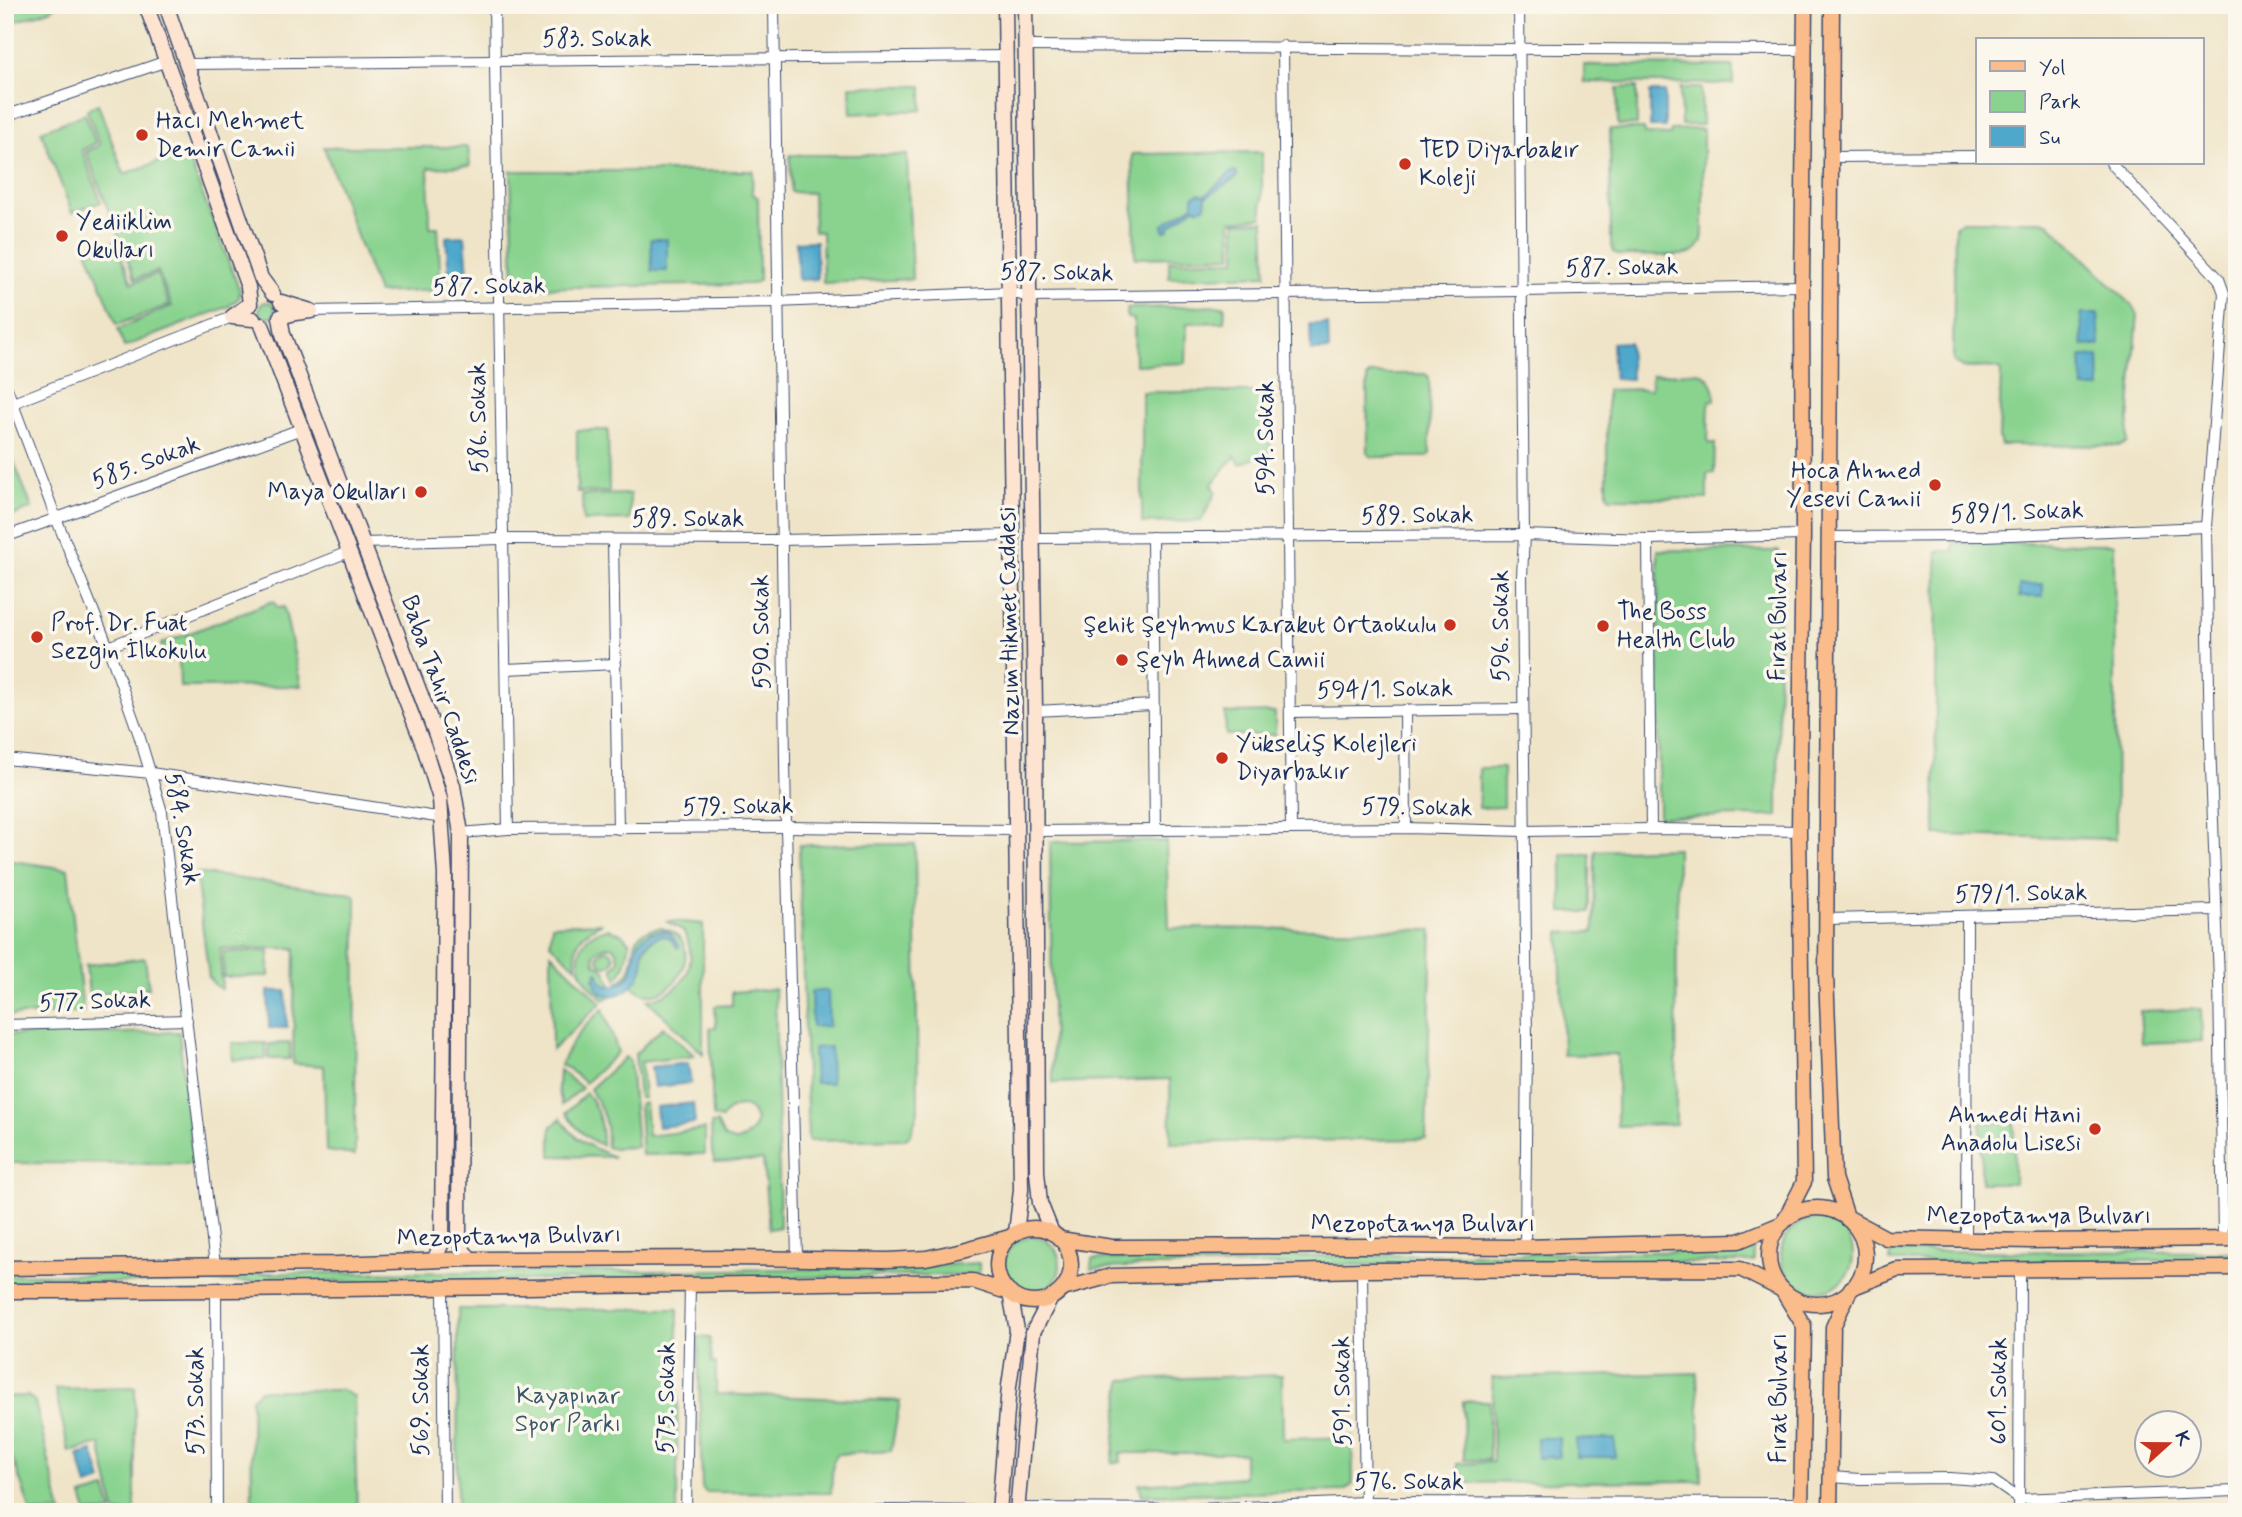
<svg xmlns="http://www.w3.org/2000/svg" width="2242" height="1517" font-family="Mynerve,sans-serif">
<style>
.green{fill:#89d38f;stroke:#528176;stroke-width:2}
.water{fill:#4ea8cb;stroke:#346c94;stroke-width:2}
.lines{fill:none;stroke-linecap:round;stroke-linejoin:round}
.street-casing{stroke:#3b4a6e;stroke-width:12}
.secondary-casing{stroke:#3b4a6e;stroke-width:17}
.primary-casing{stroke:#3b4a6e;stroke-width:17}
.street{stroke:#fff;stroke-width:10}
.secondary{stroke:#fde4d1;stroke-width:14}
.primary{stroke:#fabc8b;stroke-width:14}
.poi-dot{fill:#c8321e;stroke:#fbf7ec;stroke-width:2.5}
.labels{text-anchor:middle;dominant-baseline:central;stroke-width:7;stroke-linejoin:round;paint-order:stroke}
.street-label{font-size:24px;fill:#1b2f5e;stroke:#fbf7ec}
.poi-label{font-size:24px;fill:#1b2f5e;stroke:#fbf7ec;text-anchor:start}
.park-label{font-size:24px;fill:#36586a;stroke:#fbf7ec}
</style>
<rect width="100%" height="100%" fill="#fbf7ec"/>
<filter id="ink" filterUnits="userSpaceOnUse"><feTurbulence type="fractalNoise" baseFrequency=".0143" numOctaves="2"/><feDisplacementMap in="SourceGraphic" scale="14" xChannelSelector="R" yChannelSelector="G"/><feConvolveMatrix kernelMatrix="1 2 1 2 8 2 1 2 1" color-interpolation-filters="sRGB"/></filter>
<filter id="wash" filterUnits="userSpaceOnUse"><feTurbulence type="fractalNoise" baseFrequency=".00686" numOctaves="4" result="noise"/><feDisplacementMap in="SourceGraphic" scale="28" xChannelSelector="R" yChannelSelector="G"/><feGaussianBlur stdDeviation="1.57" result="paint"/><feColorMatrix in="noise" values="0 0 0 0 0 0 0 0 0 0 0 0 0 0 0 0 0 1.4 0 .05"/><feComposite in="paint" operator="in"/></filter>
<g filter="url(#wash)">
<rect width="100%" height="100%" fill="#efe4c7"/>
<g class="green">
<path d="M5 5H55L53 9 5 25Z"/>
<path d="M1584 65 1733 66V84L1584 82Z"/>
<path d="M850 86H922V110L851 114Z"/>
<path d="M1637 87V125H1618L1617 88Z"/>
<path d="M1680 88H1701L1702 125H1681Z"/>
<path d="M98 104 124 174 186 152 240 291 239 298 229 306 124 347 118 329 172 306 158 271 135 279 86 152 100 145 87 110Z"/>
<path d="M85 114 96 143 82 150 101 202 72 213 41 131Z"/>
<path d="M1610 129H1644L1645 134 1670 135 1671 130 1703 129V235C1702 244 1698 250 1690 253 1677 258 1637 255 1620 255L1614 252 1611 244Z"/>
<path d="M324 147H468L470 166 428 168 430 227H438L441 290 378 293Z"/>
<path d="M1262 152V217L1231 221 1232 256 1135 258 1132 154Z"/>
<path d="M790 155H907L912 279 823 283 822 232 814 231 813 193 791 192Z"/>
<path d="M511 171H753L752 193 758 198 759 280 753 284 517 288 514 285Z"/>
<path d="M1264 221 1266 275 1169 278V261L1236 260 1235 222Z"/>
<path d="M1962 221H2041L2048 223 2134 307 2138 315 2127 443 2120 446 2001 445 1999 438 2001 370C1985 362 1966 375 1953 361L1955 227Z"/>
<path d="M115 241 132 283 157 274 169 305 117 325 88 252Z"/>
<circle cx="267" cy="310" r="8"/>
<path d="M1225 306 1224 322 1187 323 1186 363 1135 365 1134 319 1127 318V308Z"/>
<path d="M1697 372C1711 376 1715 386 1715 400L1709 401 1708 443H1715L1714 473 1707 474V499L1610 498 1607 494V390L1651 389 1652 375Z"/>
<path d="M1371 374H1425L1429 377 1430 454 1426 457H1371L1368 454 1367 377Z"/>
<path d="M1142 392H1266L1274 396 1270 452 1240 464 1235 456 1212 484 1216 492 1201 521 1142 523Z"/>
<path d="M577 430H608L609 492H577Z"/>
<path d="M5 439 32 508 5 519Z"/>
<path d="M630 494V520L583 521 582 495Z"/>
<path d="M1953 543 2114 544 2116 839 1935 835 1937 551H1953Z"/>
<path d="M1658 550 1779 551 1778 816 1659 817Z"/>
<path d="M273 601 278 608 284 607 301 686 180 687 179 659 167 660 161 644Z"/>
<path d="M1275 712V735H1226L1225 713Z"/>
<path d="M1479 768H1503V807L1479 808Z"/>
<path d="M1166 841 1169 928 1432 930 1426 1139 1171 1143 1170 1079 1053 1083 1050 842Z"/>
<path d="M915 844 918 1111 911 1134 904 1139 808 1141 799 845Z"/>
<path d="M1677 848 1676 1124 1617 1126V1054L1563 1055 1560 932H1594L1595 851Z"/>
<rect x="1562" y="854" width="28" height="58"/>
<path d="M5 860 68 869 83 1012 5 1016Z"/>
<path d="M198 873 352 894 356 898 355 1155 326 1151 324 1066 293 1064 295 948 220 949 222 989 217 987 209 978 196 875Z"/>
<path d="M671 921 703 924V1054L648 1000C674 995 693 979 690 951 689 944 687 935 682 930 678 927 672 925 667 922Z"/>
<path d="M602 923C580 934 573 941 576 967L550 943 552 925Z"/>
<path d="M661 928C715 938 668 1020 632 986 647 968 634 943 664 935L669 937 677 948 679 947 670 933 650 932 635 960 634 969 619 985 618 982C621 980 625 978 627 974 640 956 623 931 661 928Z"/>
<path d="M608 929 622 934 630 943C626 957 628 966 617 978L613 968 619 961 617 951 613 947C602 946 591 950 595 963L605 970 612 986 603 983 597 973 594 979 603 994 610 996 605 1000C598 994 590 987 585 979 571 956 582 933 608 929Z"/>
<circle cx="606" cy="958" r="8"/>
<path d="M269 951V976L224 977 223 952Z"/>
<path d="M551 953 601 1003 552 1050Z"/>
<path d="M145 958 149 988 89 995 86 965Z"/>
<path d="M775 989 780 1227 769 1229 763 1160 715 1162 712 1153 711 1124 717 1123 725 1138C728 1139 733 1141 736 1141 747 1139 760 1127 754 1115 747 1100 727 1106 722 1119L713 1117 710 1028 716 1027 715 1006 732 1005V992Z"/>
<path d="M603 1009 618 1052 585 1083 568 1068 560 1065C572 1040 583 1027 603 1009Z"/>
<path d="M2201 1009 2202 1041 2142 1043 2140 1011Z"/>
<path d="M663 1027 695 1056 641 1062 644 1098H639L635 1054Z"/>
<path d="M179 1032 193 1164 5 1163V1035Z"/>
<path d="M232 1043H266V1059L233 1060Z"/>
<path d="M290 1043V1059H269V1044Z"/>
<path d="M625 1057 630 1062 637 1147 608 1148 606 1146C610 1126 601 1106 590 1089Z"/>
<path d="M559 1070 582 1088 562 1105 558 1088Z"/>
<path d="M586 1093C599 1107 602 1127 602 1145 585 1138 576 1128 566 1113Z"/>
<path d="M645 1103 648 1136 705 1129V1154L642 1155 639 1104Z"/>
<path d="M561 1118C573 1140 592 1148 614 1157L551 1156V1128Z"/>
<rect x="1981" y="1122" width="33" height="61"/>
<circle cx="1817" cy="1255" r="36"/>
<circle cx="1032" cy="1265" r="28"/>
<path d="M1754 1249V1262L1145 1266 1091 1269 1092 1259 1727 1251Z"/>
<path d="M1891 1251 2237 1252V1260L1890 1262Z"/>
<path d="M979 1263V1274L907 1276 447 1281 5 1283V1275L671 1271 909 1267Z"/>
<path d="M458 1309H678L677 1512H457Z"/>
<path d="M698 1337 710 1338 712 1363H716V1394L900 1401 891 1451 837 1454 833 1460 831 1493 706 1492 702 1488Z"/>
<path d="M1697 1373 1702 1481 1457 1483V1464L1493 1462 1492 1378Z"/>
<path d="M1282 1375 1283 1439 1352 1437 1353 1484 1344 1491 1142 1495 1139 1484 1244 1477V1453H1120L1121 1462 1112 1463 1122 1380Z"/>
<path d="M135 1387V1512H115L100 1444 69 1452 55 1389Z"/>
<path d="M260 1390H342L354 1397 357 1512H252L251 1399Z"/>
<path d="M28 1396 35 1402 61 1512H31L5 1436V1397Z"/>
<path d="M1463 1401H1489V1460H1464Z"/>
<path d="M106 1489 112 1512H87L82 1496Z"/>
</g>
<g class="water">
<rect x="1650" y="92" width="15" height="35"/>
<path d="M1233 171 1237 173V177L1206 197 1205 206 1200 209 1194 207 1169 227V230L1164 231 1163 225 1193 205V196L1199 193 1205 195Z"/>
<path d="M465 236 468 274 449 276 446 237Z"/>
<path d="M651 239H667V271H652Z"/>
<path d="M816 241 817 279 798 280 796 242Z"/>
<path d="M2081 314H2098L2100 345 2083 346Z"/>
<path d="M1310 324H1328L1329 350 1311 351Z"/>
<path d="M1629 342 1631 379H1614L1612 343Z"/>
<path d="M2099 356 2100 388H2083L2081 357Z"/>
<path d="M2043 584V597H2019V585Z"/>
<path d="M665 931 670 933 680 947 678 948C675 944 671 938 666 936 659 934 646 942 644 949 642 954 644 961 643 966 640 981 624 998 608 995 599 994 596 987 594 979L597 972 600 974V980L608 986C654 982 613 933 665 931Z"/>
<path d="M268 991H286L287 1028H269Z"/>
<path d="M811 991H828L829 1026 812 1027Z"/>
<path d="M830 1047 831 1083H815L813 1048Z"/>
<path d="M688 1063 691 1083 654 1087 651 1067Z"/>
<path d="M693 1103 695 1123 658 1127 656 1107Z"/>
<path d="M1537 1438H1559V1457L1537 1458Z"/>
<rect x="1576" y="1439" width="39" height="18"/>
<path d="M93 1451 102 1481 87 1486 78 1455Z"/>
</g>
</g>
<g filter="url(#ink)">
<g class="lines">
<g class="street-casing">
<g id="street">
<path d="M494 5 508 829"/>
<path d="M774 5 786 827 797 1258"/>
<path d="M1519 5 1524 535 1522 577 1527 1042 1525 1247"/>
<path d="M1025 46C1285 46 1544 51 1804 50"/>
<path d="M1283 46 1291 829"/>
<path d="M188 64 1006 56"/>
<path d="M5 116 167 61"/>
<path d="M1831 157 1978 156"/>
<path d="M2111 163 2219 279 2224 293 2206 527 2210 742 2219 980 2223 1238"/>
<path d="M311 311 777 302 1010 292 1029 297 1522 291 1802 286"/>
<path d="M5 383 56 518 108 647 139 735 162 812 215 1265"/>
<path d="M13 403 232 317"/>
<path d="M5 537 301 429"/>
<path d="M1152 537 1155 829"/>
<path d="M1829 537 1984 536 2206 527"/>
<path d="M1032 538 1524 535 1648 539 1803 535"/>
<path d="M1648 539 1651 829"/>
<path d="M613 541 618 829"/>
<path d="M363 543 502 539 781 540 1013 535"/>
<path d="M108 647 348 552"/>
<path d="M506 669 616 664"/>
<path d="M1405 710 1406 828"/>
<path d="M1035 711 1153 705"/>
<path d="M1291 712 1523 709"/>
<path d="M5 759 151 773 443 818"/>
<path d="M1034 831 1406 828 1524 831 1651 829 1799 831"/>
<path d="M461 833 508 829 786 827 1016 830"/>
<path d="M1827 919 2216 910"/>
<path d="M5 1025 187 1020"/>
<path d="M1966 1239 1967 916"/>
<path d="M1362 1270 1365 1512"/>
<path d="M443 1288 445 1512"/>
<path d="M216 1290 217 1512"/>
<path d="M1831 1477 1860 1479 1949 1478 1993 1481 2019 1499 2237 1491"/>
<path d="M1017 1508 1196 1509 1365 1502 1801 1503"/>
<path d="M686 1509 713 1512"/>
<path d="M686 1512 690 1285"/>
<path d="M725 1512 894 1510 999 1511"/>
<path d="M2019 1512 2020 1270"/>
</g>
</g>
<g class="secondary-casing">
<g id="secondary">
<path d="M146 5 248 287 250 304 232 317 253 319"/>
<path d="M166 5 261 278 273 294"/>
<path d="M1005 5 1021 1190 1016 1233"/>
<path d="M1025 5 1035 711 1037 1172 1040 1203 1052 1233"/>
<path d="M281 302 311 311 295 313 280 317 283 334 435 732 453 786 461 833 459 1235 464 1252 471 1259"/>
<path d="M262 325 424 747 440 799 445 875 442 1243 434 1260"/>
<path d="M999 1512 1009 1386 1017 1330 1010 1293"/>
<path d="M1017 1512 1033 1332 1051 1298"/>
</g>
</g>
<g class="primary-casing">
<g id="primary">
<path d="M1832 5 1826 974 1834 1178 1847 1217 1886 1238 2030 1241 2237 1239"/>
<circle cx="1817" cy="1256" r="48"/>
<circle cx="1034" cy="1265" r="37"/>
<path d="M1060 1239 1112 1247 1363 1246 1525 1247 1739 1241 1783 1223 1804 1182 1799 831 1803 535 1802 286 1805 5"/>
<path d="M5 1268 336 1264 471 1259 728 1258 888 1260 926 1258 963 1250 1010 1237"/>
<path d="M1063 1289 1111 1276 1362 1270 1740 1269 1782 1290 1804 1326 1801 1512"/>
<path d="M5 1291C328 1291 650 1285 973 1281L1010 1293"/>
<path d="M1830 1512 1833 1327 1851 1288 1897 1270 2237 1268"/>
</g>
</g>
<use href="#street" class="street"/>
<use href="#secondary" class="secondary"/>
<use href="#primary" class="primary"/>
</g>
</g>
<g class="poi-dot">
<circle cx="142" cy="135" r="7"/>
<circle cx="1405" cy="164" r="7"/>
<circle cx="62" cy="236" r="7"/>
<circle cx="1935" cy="485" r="7"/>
<circle cx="421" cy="492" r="7"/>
<circle cx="1450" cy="625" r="7"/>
<circle cx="1603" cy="626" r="7"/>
<circle cx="37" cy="637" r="7"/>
<circle cx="1122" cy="660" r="7"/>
<circle cx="1222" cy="758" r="7"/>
<circle cx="2095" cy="1129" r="7"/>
</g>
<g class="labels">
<g class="street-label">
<text x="597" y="39">583. Sokak</text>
<text transform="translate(1622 268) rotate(-1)">587. Sokak</text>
<text transform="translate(1057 273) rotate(1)">587. Sokak</text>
<text transform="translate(489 287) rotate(-1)">587. Sokak</text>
<text transform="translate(479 418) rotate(-91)">586. Sokak</text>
<text transform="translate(1266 438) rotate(-90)">594. Sokak</text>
<text transform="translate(146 463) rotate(-20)">585. Sokak</text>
<text transform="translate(2017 513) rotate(-2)">589/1. Sokak</text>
<text transform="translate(1417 516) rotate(-1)">589. Sokak</text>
<text x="688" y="519">589. Sokak</text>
<text transform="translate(1779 616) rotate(-89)">Fırat Bulvarı</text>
<text transform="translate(1010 621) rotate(-91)">Nazım Hikmet Caddesi</text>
<text transform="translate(1501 626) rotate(-90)">596. Sokak</text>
<text transform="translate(762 632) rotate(-91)">590. Sokak</text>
<text transform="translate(440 690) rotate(71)">Baba Tahir Caddesi</text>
<text transform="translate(1385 690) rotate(-1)">594/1. Sokak</text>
<text transform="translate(738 807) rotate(-1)">579. Sokak</text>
<text transform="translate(1417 808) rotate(1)">579. Sokak</text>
<text transform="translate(182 829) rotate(80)">584. Sokak</text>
<text transform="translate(2021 894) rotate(-1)">579/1. Sokak</text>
<text transform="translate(95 1002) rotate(-2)">577. Sokak</text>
<text x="2039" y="1216">Mezopotamya Bulvarı</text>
<text x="1423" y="1224">Mezopotamya Bulvarı</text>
<text transform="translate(509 1237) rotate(-1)">Mezopotamya Bulvarı</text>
<text transform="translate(1343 1391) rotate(-91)">591. Sokak</text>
<text transform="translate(1999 1391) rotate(-90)">601. Sokak</text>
<text transform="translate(667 1398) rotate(-89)">575. Sokak</text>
<text transform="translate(1779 1398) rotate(-90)">Fırat Bulvarı</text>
<text transform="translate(421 1400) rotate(-90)">569. Sokak</text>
<text transform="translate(196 1401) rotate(-90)">573. Sokak</text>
<text x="1409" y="1482">576. Sokak</text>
</g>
<g class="poi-label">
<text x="156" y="121">Hacı Mehmet<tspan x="156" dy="28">Demir Camii</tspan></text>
<text x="1419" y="150">TED Diyarbakır<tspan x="1419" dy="28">Koleji</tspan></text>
<text x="76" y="222">Yediiklim<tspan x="76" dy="28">Okulları</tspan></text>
<text x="1921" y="471" text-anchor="end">Hoca Ahmed<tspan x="1921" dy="28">Yesevi Camii</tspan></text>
<text x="407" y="492" text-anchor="end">Maya Okulları</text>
<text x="1617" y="612">The Boss<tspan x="1617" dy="28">Health Club</tspan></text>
<text x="51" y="623">Prof. Dr. Fuat<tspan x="51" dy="28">Sezgin İlkokulu</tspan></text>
<text x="1436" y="625" text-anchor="end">Şehit Şeyhmus Karakut Ortaokulu</text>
<text x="1136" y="660">Şeyh Ahmed Camii</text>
<text x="1236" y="744">Yükseliş Kolejleri<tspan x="1236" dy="28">Diyarbakır</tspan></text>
<text x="2081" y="1115" text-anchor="end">Ahmedi Hani<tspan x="2081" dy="28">Anadolu Lisesi</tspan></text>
</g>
<g class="park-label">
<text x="568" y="1396">Kayapınar<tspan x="568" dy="28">Spor Parkı</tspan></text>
</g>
</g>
<rect width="2242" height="1517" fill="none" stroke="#fbf7ec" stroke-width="28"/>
<rect x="1976" y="38" width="228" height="126" fill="#fbf7ec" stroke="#a1a7b3" stroke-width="2"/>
<rect x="1990" y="61" width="35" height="10" fill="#fabc8b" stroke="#a1a7b3" stroke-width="2"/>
<text x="2039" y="74" font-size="21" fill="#1b2f5e">Yol</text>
<rect x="1990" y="91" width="35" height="21" fill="#89d38f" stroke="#a1a7b3" stroke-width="2"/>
<text x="2039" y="108" font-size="21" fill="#1b2f5e">Park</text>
<rect x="1990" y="126" width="35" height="21" fill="#4ea8cb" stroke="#a1a7b3" stroke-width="2"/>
<text x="2039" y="144" font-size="21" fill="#1b2f5e">Su</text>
<g transform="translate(2168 1444) rotate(69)"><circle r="33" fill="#fbf7ec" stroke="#a1a7b3" stroke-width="2"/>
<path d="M0-5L12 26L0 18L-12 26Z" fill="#c8321e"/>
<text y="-10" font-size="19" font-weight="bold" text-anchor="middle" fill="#1b2f5e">K</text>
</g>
</svg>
